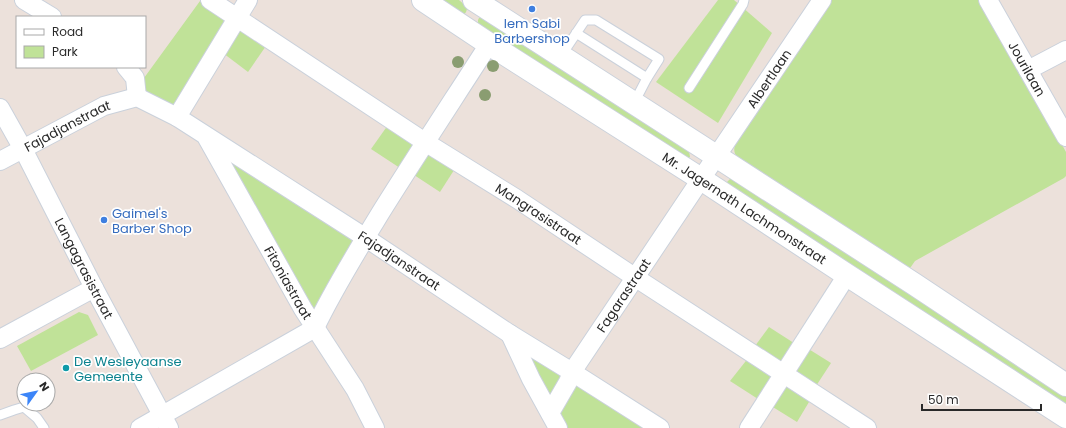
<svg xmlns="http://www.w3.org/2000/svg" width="1066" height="428" font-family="Poppins,sans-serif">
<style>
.green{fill:#c0e298}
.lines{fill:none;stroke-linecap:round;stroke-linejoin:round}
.lane-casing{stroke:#cad1db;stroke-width:11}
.street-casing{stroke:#cad1db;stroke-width:20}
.secondary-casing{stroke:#cad1db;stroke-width:24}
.lane{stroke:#fff;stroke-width:9}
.street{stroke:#fff;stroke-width:18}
.secondary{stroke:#fff;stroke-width:22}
.tree{fill:#8a9d71}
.shop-dot{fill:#3f7fe0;stroke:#fff;stroke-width:1.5}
.culture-dot{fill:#0f9aa8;stroke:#fff;stroke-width:1.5}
.labels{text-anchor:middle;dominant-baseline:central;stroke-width:3.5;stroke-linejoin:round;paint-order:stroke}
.shop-label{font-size:13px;fill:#366cbe;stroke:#fff}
.street-label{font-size:13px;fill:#292929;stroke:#fff}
.culture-label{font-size:13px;fill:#0d838f;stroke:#fff;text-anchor:start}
</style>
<rect width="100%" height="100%" fill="#ece1db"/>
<g class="green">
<path d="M436 0H459L467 7C467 11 466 13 462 16Z"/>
<path d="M718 0H734L772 33 718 123 656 82Z"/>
<path d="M831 0H982L1066 152V176L1064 178 915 261 908 271 738 159C732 150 734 147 738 138Z"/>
<path d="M200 1 212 8 227 19 193 78 172 106C163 100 155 95 143 94L144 78Z"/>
<path d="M483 17 689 151 690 157 687 159H683L478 24V20L479 18Z"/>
<path d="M237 28 266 46 248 72 223 53Z"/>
<path d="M388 125 414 142V146L400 168 371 149Z"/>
<path d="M429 150 456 167 440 192 411 173Z"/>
<path d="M230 158 351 238 354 243 317 309H312L227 161Z"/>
<path d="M730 179H733L1066 395V409L726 185 727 182Z"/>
<path d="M79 312 88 315 98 335 31 371 17 346Z"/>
<path d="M769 327 797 345 782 362 755 346Z"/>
<path d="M807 348 831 363 816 386 796 373 795 362Z"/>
<path d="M525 350 563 377 552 399Z"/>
<path d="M749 357 773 376 758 399 730 381Z"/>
<path d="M782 383 812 397 797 422 768 404Z"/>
<path d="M576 384 647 428H563L559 418 561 409Z"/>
</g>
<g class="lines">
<g class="lane-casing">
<g id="lane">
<path d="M561 56 585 20H596L659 59 647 78 576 33"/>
<path d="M689 88 743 4 744 0"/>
<path d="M634 103 647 78"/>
<path d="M0 415 14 410 24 407 37 418 44 428"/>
</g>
</g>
<g class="street-casing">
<g id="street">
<path d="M24 0 52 17"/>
<path id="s1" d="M210 0 425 142 517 199 636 278 867 428"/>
<path id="s2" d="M988 0 1066 137"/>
<path d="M126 67 135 78 137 97"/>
<path d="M1028 70 1066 50"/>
<path id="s3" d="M0 108 23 149 94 288 169 428"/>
<path d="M177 117 248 0"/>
<path id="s4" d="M207 138 303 309 355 389 375 428"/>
<path id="s5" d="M0 161 104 106 137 97 177 117 366 238 510 334 572 372 660 428"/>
<path d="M510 334 531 379 558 428"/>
<path d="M0 339 94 288"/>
<path id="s6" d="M550 413 568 382 572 372 701 179 822 0"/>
<path d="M140 428 315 328C334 288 358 250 381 212 416 156 453 100 489 44"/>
<path d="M749 428 847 275"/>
</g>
</g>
<g class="secondary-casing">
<g id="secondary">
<path id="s7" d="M423 0 489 44 701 179 847 275 1066 417"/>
<path d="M474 0 716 156 914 284 1066 385"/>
</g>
</g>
<use href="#lane" class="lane"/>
<use href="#street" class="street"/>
<use href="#secondary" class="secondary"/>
</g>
<g class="tree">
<circle cx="458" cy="62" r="6"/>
<circle cx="493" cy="66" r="6"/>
<circle cx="485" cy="95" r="6"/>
</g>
<g class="shop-dot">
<circle cx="532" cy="9" r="4"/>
<circle cx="104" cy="220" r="4"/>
</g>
<circle class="culture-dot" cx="66" cy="368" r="4"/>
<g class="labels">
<g class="shop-label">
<text x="532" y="23">Iem Sabi<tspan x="532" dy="15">Barbershop</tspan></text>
<text x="112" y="213" text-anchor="start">Gaimel's<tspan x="112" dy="15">Barber Shop</tspan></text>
</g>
<g class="street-label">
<text stroke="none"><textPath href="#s2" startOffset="79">Jourilaan</textPath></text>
<text stroke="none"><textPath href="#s6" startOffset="400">Albertlaan</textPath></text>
<text stroke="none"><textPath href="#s5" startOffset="76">Fajadjanstraat</textPath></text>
<text stroke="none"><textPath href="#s7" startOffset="383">Mr. Jagernath Lachmonstraat</textPath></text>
<text stroke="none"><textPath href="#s1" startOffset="392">Mangrasistraat</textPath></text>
<text stroke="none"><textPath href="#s5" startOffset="461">Fajadjanstraat</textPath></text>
<text stroke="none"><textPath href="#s3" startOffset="181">Langagrasistraat</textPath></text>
<text stroke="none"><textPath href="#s4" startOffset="166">Fitoniastraat</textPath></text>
<text stroke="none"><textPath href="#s6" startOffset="139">Fagarastraat</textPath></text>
</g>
<g class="culture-label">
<text x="74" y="361">De Wesleyaanse<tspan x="74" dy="15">Gemeente</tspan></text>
</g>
</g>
<rect x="16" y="16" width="130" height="52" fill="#ffffff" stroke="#a9a9a9"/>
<rect x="24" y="29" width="20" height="6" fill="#ffffff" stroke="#a9a9a9"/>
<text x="52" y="36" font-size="12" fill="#292929">Road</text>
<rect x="24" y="46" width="20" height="12" fill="#c0e298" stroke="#a9a9a9"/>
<text x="52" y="56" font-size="12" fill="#292929">Park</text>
<g transform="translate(36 392) rotate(57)"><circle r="19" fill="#ffffff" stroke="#a9a9a9"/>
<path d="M0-3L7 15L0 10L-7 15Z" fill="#3c85f8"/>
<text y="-6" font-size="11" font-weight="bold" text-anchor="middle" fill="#292929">N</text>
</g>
<path d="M922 404v6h119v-6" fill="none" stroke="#292929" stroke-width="2"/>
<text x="928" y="404" font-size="12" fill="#292929" stroke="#ffffff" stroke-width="3" paint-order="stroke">50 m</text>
</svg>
